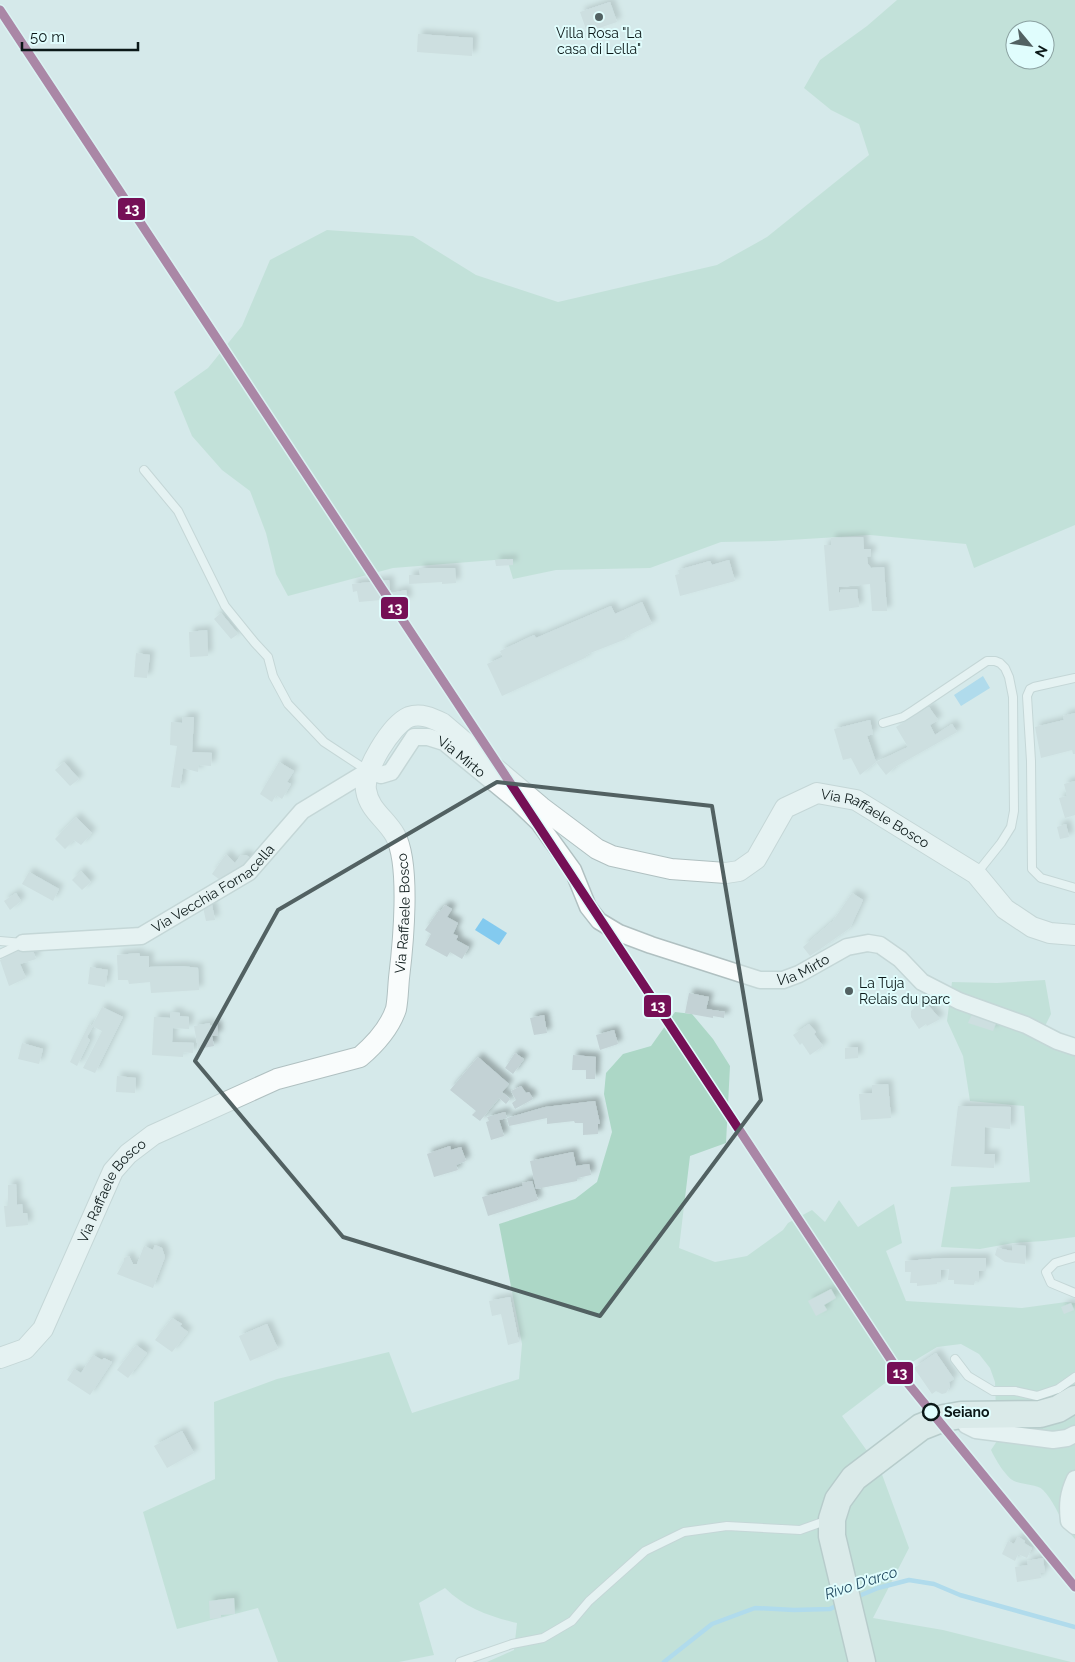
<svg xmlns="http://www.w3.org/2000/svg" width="1075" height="1662" font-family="Raleway,sans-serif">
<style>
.green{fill:#acd7c6;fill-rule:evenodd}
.water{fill:#83caef}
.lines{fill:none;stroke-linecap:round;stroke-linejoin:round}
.stream{stroke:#83caef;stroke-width:4.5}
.building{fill:#c3d2d5;filter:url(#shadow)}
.service-casing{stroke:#b0c0c1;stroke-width:10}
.minor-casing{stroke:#b0c0c1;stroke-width:19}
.tertiary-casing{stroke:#b0c0c1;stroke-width:22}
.primary-casing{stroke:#92a9a7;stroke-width:29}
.service{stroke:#f9fcfc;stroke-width:8}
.minor{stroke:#f9fcfc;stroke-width:16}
.tertiary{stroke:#f9fcfc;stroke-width:20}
.primary{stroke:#e0eae8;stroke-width:26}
.rail-1-casing{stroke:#e0fdfd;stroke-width:12}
.rail-1{stroke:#751056;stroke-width:9}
.marked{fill:none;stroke:#526162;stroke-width:4;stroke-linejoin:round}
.poi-dot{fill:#526162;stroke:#e0fdfd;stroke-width:2}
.stop-dot{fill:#e0fdfd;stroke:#0b1818;stroke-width:2.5}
.labels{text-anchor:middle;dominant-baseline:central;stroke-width:4;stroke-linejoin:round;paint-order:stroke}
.poi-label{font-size:14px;fill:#0b1818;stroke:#e0fdfd}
.street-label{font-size:14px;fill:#0b1818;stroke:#e0fdfd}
.stop-label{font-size:14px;font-weight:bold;fill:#0b1818;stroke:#e0fdfd;text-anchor:start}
.water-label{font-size:15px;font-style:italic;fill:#244b62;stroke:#e0fdfd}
.line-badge{stroke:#e0fdfd;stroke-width:2}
.badge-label{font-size:14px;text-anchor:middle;font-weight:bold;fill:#fff}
</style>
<defs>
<filter id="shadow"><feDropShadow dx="4.5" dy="-4.5" stdDeviation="2.5" flood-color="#0004"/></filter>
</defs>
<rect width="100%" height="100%" fill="#d5e9ea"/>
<g class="green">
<path d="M897 0H1075V525L974 568 966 544 870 535 773 541 721 542 650 568 556 570 513 579 507 559 393 568 288 596 276 574 266 533 250 491 222 470 192 436 174 392 208 368 242 326 270 260 327 230 413 236 476 275 558 302 717 265 767 237 869 155 859 124 831 110 804 88 820 60 867 26ZM1015 30H1045V60H1015Z"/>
<path d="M1045 980 1051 1014 1043 1030 1075 1046V1237L1044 1241 1013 1243 980 1249 941 1247 951 1187 1030 1182 1024 1106 970 1101 963 1056 947 1021 952 982 997 983Z"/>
<path d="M675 1012 692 1014 713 1039 730 1066 726 1143 690 1156 679 1248 715 1262 747 1256 783 1230 788 1223 812 1210 825 1222 839 1200 858 1227 894 1204 902 1243 886 1251 906 1301 1022 1308 1066 1302 1075 1303V1539C1061 1525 1057 1504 1043 1490 1037 1484 1022 1485 1014 1481 1006 1477 995 1459 991 1450L997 1441 995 1382 990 1368 979 1354 961 1344 937 1347 914 1361 842 1416 880 1469 909 1548 873 1618 943 1630 1071 1662H487L514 1650 517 1623C491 1617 465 1608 445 1588L419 1603 434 1655 399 1662H278L258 1608 177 1629 143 1512 215 1479 214 1402 277 1379 389 1352 412 1413 519 1379 522 1344 499 1224 575 1199 597 1182 612 1132 604 1094 606 1073 623 1054 651 1046Z"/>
</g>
<g class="water">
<path d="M983 676 990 688 961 706 954 695Z"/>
<path d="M483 918 507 933 499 945 475 930Z"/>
</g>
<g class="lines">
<g class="stream">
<path d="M854 1598 878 1588 909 1580 934 1584 960 1595 1075 1627"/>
<path d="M664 1662 712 1624 755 1608 794 1610 830 1609 840 1604"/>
</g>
</g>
<g class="building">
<path d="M610 2 617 22 587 32 580 12Z"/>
<path d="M418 34 473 38 472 56 417 52Z"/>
<path d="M863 537 864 549H871V556L867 557 868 564 871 568 884 567 887 611H872L870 584 839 587V593L840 592V590L857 589 859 607 829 611 824 545H831V538Z"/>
<path d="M513 559V565L496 566 495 560Z"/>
<path d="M729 560 735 581 680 596 675 575 679 574 678 570 710 561 712 565Z"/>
<path d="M419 568H455L456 583 442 584V582L409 584V575H420Z"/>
<path d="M389 580 391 599 359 602 357 591 353 592 352 584Z"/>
<path d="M406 590 408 601 394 603 392 593Z"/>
<path d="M642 602 652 624 625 637 626 639 585 655 587 657 502 696 487 664 503 657 500 651 534 635 536 638 611 606 615 614Z"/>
<path d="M221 613 238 634 231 639 214 619Z"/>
<path d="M207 630 208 656 190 657 189 632Z"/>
<path d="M136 653 150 655 147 678 134 677Z"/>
<path d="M929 707 938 720 930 725 935 735 952 724 957 732 895 767 886 775 876 762 908 747 896 727Z"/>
<path d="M1075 713V754H1073L1072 750 1041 758 1035 727 1064 720 1063 716Z"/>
<path d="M183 717H194L192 752 212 753 211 766 199 765 198 772 183 768 180 788 171 787 177 746 170 745 171 722 182 723Z"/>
<path d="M870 720 873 734 867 736 876 762 860 775 851 758 843 760 834 729Z"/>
<path d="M64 762 79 779 70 786 55 770Z"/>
<path d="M279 762 294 771 287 782 291 784 282 799 276 795 272 802 260 794Z"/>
<path d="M1075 781V815L1065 818 1059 798 1067 796 1064 784Z"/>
<path d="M76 817 92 833 81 845 74 840 65 849 55 839Z"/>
<path d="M1066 824 1069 837 1060 839 1057 827Z"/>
<path d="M226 854 235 863 241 855H246L252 859 223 882 212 874Z"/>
<path d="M81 871 91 882 82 890 72 880Z"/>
<path d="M29 872 59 889 53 901 22 884Z"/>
<path d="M16 893 21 901 10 910 4 901Z"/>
<path d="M852 893 863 900 850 928 810 956 803 947 833 921Z"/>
<path d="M212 905 215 920 206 921 203 907Z"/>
<path d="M445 905 452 909 447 917 458 923 453 934 458 936 456 940 469 947 462 959 450 952 447 957 425 945 431 934 425 930 439 910 440 912Z"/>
<path d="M32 948 36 959 20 964 26 978 9 986 0 960 18 951Z"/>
<path d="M139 953 140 956H149V967L182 966 198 968 199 990 151 993 150 982 129 984 128 980H118L117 955Z"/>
<path d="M90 967 108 970 105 987 88 984Z"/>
<path d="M689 993 709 997 706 1009 725 1012 724 1018 713 1016V1018L685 1013Z"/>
<path d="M923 999 940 1019 927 1026 926 1024 919 1029 911 1017V1011Z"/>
<path d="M102 1007 123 1017 95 1073 83 1068 102 1031 92 1026Z"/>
<path d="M170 1012 180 1013V1016L189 1017V1029L173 1028 172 1042 194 1043 193 1053 183 1052V1057L152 1055 154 1017 170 1018Z"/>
<path d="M972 1014 996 1023 993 1031 968 1023Z"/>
<path d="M544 1015 547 1033 534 1035 530 1018Z"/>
<path d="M210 1023V1026L217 1024 218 1035 212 1036 214 1046 198 1049 194 1026Z"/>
<path d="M89 1024 93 1026 87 1037 90 1040 77 1066 70 1062Z"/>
<path d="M809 1024 816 1032 814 1034 823 1046 810 1055 802 1043 800 1045 793 1035Z"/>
<path d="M614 1030 618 1044 600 1050 596 1035Z"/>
<path d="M22 1043 43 1049 39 1064 18 1059Z"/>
<path d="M858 1047V1058L845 1059V1048Z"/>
<path d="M515 1053 524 1059 513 1074 505 1068Z"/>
<path d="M573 1055 596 1057 595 1079H586V1070H572Z"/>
<path d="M478 1057 509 1084 502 1092 510 1099 506 1104 499 1098 480 1121 472 1115 476 1111 450 1090Z"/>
<path d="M117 1076 136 1078 135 1093 116 1092Z"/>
<path d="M888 1084 891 1118 861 1120 859 1094 872 1093V1085Z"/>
<path d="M521 1086 526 1093 529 1092 533 1099 515 1109 512 1103 516 1100 511 1091Z"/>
<path d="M595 1101 600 1124H598V1134L583 1135V1123H575L574 1121 547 1124V1118L509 1126 507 1118 545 1107Z"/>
<path d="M958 1106 1011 1107 1010 1129 985 1127 984 1154H995L994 1168 951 1166Z"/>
<path d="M505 1112 507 1118 499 1120 504 1136 491 1140 486 1122 489 1121 487 1117Z"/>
<path d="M450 1146 451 1150 461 1147 466 1161 456 1165 458 1170 434 1177 427 1154Z"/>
<path d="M573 1152 576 1166 589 1164 591 1175 577 1178V1181L536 1189 530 1161Z"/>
<path d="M532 1181 538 1200 488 1216 482 1197 523 1186 522 1183Z"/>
<path d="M16 1184 17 1205 22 1204 23 1213H27L28 1225 6 1227 4 1206H8V1185Z"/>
<path d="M155 1245 162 1248 165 1257 153 1288 117 1274 124 1261V1258L129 1256 133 1264H137L144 1246 153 1250Z"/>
<path d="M1013 1245 1026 1246 1025 1264 1005 1262 995 1255 997 1248 1012 1251Z"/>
<path d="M944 1258H986V1271H979V1282L975 1281 974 1285 954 1284V1280H948L949 1269 941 1270V1282H937V1284L917 1286V1283H910L911 1272H905V1261Z"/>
<path d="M831 1289 836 1298 824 1305 827 1310 816 1316 808 1301Z"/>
<path d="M510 1297 519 1342 508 1345 501 1314 492 1316 489 1301Z"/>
<path d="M1071 1303 1074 1310 1064 1314 1061 1307Z"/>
<path d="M172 1318 182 1324 180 1326 188 1332 172 1352 155 1340Z"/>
<path d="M267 1324 278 1349 250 1361 239 1336Z"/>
<path d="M136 1345 147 1353 128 1378 117 1370Z"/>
<path d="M936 1353 954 1379 949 1382 950 1386 946 1393 942 1394 936 1391 932 1394 914 1368Z"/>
<path d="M93 1355 102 1360 104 1358 112 1362 90 1395 67 1380 74 1369 81 1373Z"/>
<path d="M182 1431 194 1453 167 1468 154 1446Z"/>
<path d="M1018 1537 1025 1541 1024 1543 1032 1548 1027 1558 1018 1554 1015 1561 1002 1554 1008 1541 1014 1544Z"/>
<path d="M1043 1558 1045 1573H1040L1041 1578 1017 1582 1015 1567 1028 1565 1027 1561Z"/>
<path d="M234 1598 235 1614 221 1615V1618L210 1619 209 1601Z"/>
</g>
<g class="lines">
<g class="service-casing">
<g id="service">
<path d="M144 470 178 511 225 606 255 643 268 657 273 676 288 704 324 742 368 771"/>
<path d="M1075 678 1034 687 1030 689 1027 696 1031 761 1032 869 1041 878 1075 888"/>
<path d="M883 723 903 717 914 710 987 661H995L1000 663 1005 668 1009 677 1013 697 1014 811 1011 827 1001 843 977 873"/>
<path d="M0 941 23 943"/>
<path d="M0 954 23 943"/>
<path d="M1075 1257 1055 1263 1046 1272 1051 1283 1075 1293"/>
<path d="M955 1359 968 1376 993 1391H1015L1037 1396 1058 1389 1075 1377"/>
<path d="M460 1662 512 1644 543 1638 572 1621 589 1601 645 1551 684 1532 727 1526 800 1530 828 1520"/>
</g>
</g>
<g class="minor-casing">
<g id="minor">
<path id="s1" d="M23 943 141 936 249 872 302 811 368 771 381 775 391 772 414 737H428L444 742 516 801 539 823 573 870 588 907 599 921 619 933 651 945 760 980H783L799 974 847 947 868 943 880 945 900 959 922 982 959 1001 1026 1025 1057 1041 1075 1047"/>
<path d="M961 1415 966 1425 976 1430 1053 1440 1067 1438 1075 1434"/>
<path d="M1075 1479C1068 1494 1067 1505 1069 1521L1075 1526"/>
</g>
</g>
<g class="tertiary-casing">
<g id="tertiary">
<path id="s2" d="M0 1358 25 1349 43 1329 113 1171 128 1154 153 1135 277 1079 360 1057C374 1045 390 1027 396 1009 398 999 398 988 399 978 403 945 411 864 395 835 386 819 369 810 366 790 363 771 391 725 409 717 421 713 432 718 442 723L541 807 597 849 612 856 671 869 726 873 739 871 756 859 785 808 817 793 856 800 976 874 1005 909 1032 927 1050 933 1075 935"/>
</g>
</g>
<g class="primary-casing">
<path id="primary" d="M862 1662 832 1536V1519L838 1500 854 1478 921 1427 944 1418 961 1415 1040 1414 1058 1409 1075 1399"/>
</g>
<use href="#service" class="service"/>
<use href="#minor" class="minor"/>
<use href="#tertiary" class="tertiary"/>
<use href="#primary" class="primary"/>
<g class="rail-1-casing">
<path id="rail-1" d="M0 10 901 1375 1075 1587"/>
</g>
<use href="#rail-1" class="rail-1"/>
</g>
<path d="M0 0H1075V1662H0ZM497 782 712 806 761 1100 600 1316 343 1237 195 1061 278 910Z" fill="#d5e9ea" fill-opacity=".55" fill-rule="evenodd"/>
<path class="marked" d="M497 782 712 806 761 1100 600 1316 343 1237 195 1061 278 910Z"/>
<g class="poi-dot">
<circle cx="599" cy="17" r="5"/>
<circle cx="849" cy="991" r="5"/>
</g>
<circle class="stop-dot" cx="931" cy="1412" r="8"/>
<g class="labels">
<g class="poi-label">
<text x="599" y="33">Villa Rosa "La<tspan x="599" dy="16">casa di Lella"</tspan></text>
<text x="859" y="983" text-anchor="start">La Tuja<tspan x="859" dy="16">Relais du parc</tspan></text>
</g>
<g class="street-label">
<text stroke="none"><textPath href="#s1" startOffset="521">Via Mirto</textPath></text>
<text stroke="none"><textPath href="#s2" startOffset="1439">Via Raffaele Bosco</textPath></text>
<text stroke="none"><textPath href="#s1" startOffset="205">Via Vecchia Fornacella</textPath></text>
<text stroke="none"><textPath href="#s2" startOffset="659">Via Raffaele Bosco</textPath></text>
<text stroke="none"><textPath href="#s1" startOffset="956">Via Mirto</textPath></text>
<text stroke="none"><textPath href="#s2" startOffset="209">Via Raffaele Bosco</textPath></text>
</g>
<g class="stop-label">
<text x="944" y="1412">Seiano</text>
</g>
<g class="water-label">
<text transform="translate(861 1583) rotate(-18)">Rivo D'arco</text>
</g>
</g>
<g class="line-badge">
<rect x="117" y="197" width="29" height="24" rx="5" fill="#751056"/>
<rect x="380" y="596" width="29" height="24" rx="5" fill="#751056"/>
<rect x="643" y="994" width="29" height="24" rx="5" fill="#751056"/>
<rect x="886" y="1361" width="28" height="24" rx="5" fill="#751056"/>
</g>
<g class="badge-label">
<text x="132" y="214">13</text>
<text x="395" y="613">13</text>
<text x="658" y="1011">13</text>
<text x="900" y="1378">13</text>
</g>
<g transform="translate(1030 45) rotate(119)"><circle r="24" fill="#e0fdfd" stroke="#8ba1a1"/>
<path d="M0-4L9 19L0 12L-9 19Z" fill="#526162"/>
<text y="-8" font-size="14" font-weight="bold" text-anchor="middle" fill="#0b1818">N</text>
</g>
<path d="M22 42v8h116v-8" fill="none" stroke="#0b1818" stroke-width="2.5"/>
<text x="30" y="42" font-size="15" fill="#0b1818" stroke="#e0fdfd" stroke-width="4" paint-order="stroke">50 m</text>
</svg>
